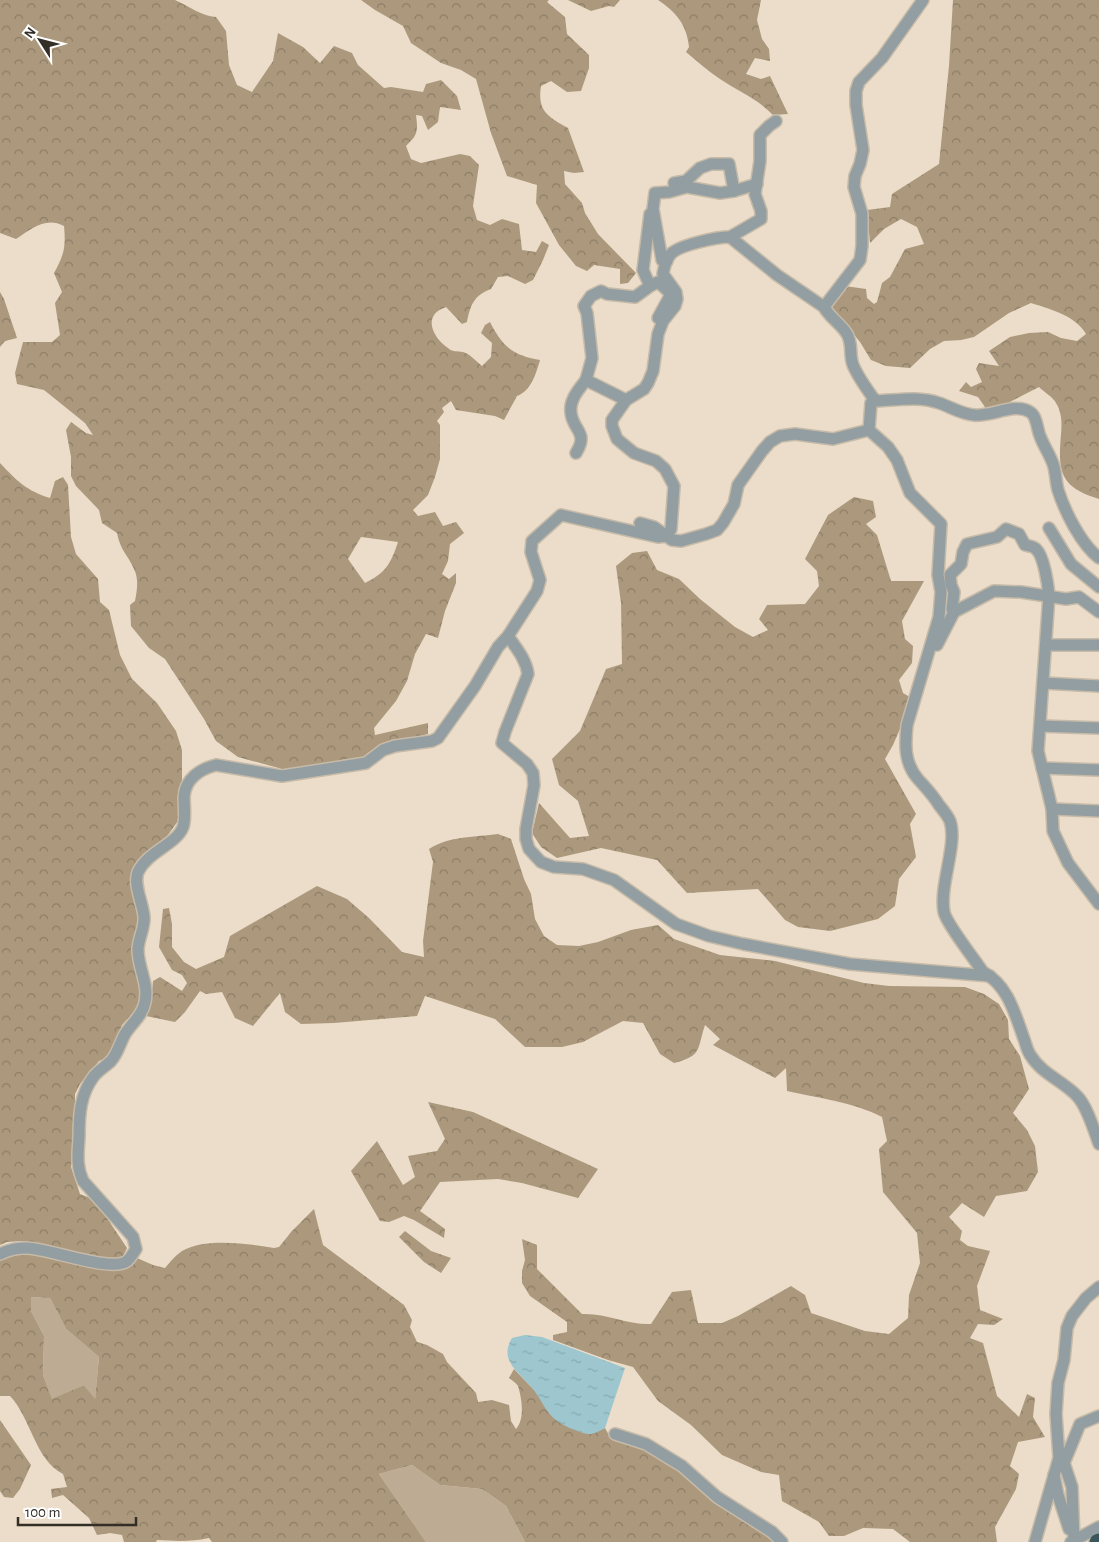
<svg xmlns="http://www.w3.org/2000/svg" width="1099" height="1542" font-family="'Alegreya Sans',sans-serif">
<style>
.grass{fill:#bdac93}
.forest{fill:url(#forest-crowns);fill-rule:evenodd}
.water{fill:url(#water-ripples)}
.lines{fill:none;stroke-linecap:round;stroke-linejoin:round}
.minor-casing{stroke:#c6baa8;stroke-width:14}
.highway-casing{stroke:#c6baa8;stroke-width:18}
.minor{stroke:#929ea1;stroke-width:11}
.highway{stroke:#3c555a;stroke-width:15}
</style>
<defs>
<pattern id="forest-crowns" width="20" height="18" patternUnits="userSpaceOnUse" patternTransform="scale(1.25)"><rect width="20" height="18" fill="#ac997d"/><path d="M2 6a3 3 0 1 1 6 0M12 15a3 3 0 1 1 6 0" fill="none" stroke="#8d7d66"/></pattern>
<pattern id="water-ripples" width="26" height="14" patternUnits="userSpaceOnUse" patternTransform="scale(1.25)"><rect width="26" height="14" fill="#9dc6ce"/><path d="M2 4q2-2 4 0t4 0M15 11q2-2 4 0t4 0" fill="none" stroke="#88aab1"/></pattern>
</defs>
<rect width="100%" height="100%" fill="#ebddc9"/>
<g class="grass">
<path d="M30 1297 50 1298 66 1329 99 1357 95 1400 84 1385 52 1400 43 1375 44 1336 31 1311Z"/>
<path d="M412 1465 440 1485 482 1489 506 1506 525 1542H426L379 1474Z"/>
</g>
<g class="forest">
<path d="M0 0H175C189 6 201 16 216 17L226 31 229 65 237 85 252 92 273 61 278 33 303 47 320 63 334 46 352 53 358 65 384 88 391 87 423 92 426 84 441 80 457 96 461 110 440 107 438 122 428 130 422 116 416 115C418 131 418 135 406 146L411 159 421 163 460 154 470 156 479 165 473 206 477 220 490 225 502 219 519 224 522 250 536 252 542 241 549 245 543 260 533 280 525 284 508 276 498 277 491 289C474 295 470 306 467 322L462 324 446 307C422 315 432 337 448 348 452 352 457 351 463 352 470 354 476 361 482 366L491 357 492 343 481 333 485 325 490 322C502 346 513 356 540 360 536 374 531 391 517 396L504 420 495 416 456 410 451 401 442 408 444 412 437 421 440 425V459L435 477 428 495 413 510 418 516 435 512 443 526 456 522 464 533 450 544 448 561 442 574 449 579 456 573V583L445 611 438 638 426 634 415 654 407 681 396 701 374 728 375 735 428 723V734L378 746 362 758 286 770 238 757 216 741 204 719 165 659 149 648 131 626 130 605 135 601C137 591 139 579 134 569 128 555 120 550 117 533L102 523 99 510 76 486 71 476V457L66 430 71 422 86 433 93 435 85 423 44 390 17 384 15 373 23 342H52L60 335 55 303 62 292 54 273C64 255 66 247 64 226 46 216 31 229 16 239L0 233ZM361 537 398 542C391 563 386 573 365 583L348 559Z"/>
<path d="M361 0H549L547 2 565 17 567 34 589 55V68L581 91 567 92 551 81 541 86C537 111 548 117 568 128L584 172 574 173 564 171 565 184 582 203 585 213 598 234 636 273 628 283 620 284V269L594 265 587 271 576 266 559 245 536 203 537 185 507 176 491 133 476 79 461 70 441 63 411 43 403 26 375 10Z"/>
<path d="M568 0H620L614 7 609 6 591 11Z"/>
<path d="M658 0H761L757 20 762 39 769 49 770 61 755 58 746 74 761 79 770 76 788 114 773 115C758 99 738 91 720 79 708 71 697 61 686 52L689 47C687 25 676 12 658 0Z"/>
<path d="M953 0H1099V499C1059 487 1058 471 1061 434 1062 424 1062 412 1056 403 1053 397 1044 392 1039 387L1006 404 987 410 978 397 959 391 966 382 971 387 982 382 976 369 979 363 999 366 989 351 1010 337 1029 333 1048 332 1061 338 1077 341 1086 334C1076 316 1050 309 1031 303L1009 313 974 337 961 340 944 341 930 349 910 368 886 366 871 360 860 342 831 306 845 286 866 289 867 298 874 304 877 302 882 283 890 277 905 249 924 244 917 227 901 219 884 229 870 243 867 210 890 207 892 194 939 164 949 66Z"/>
<path d="M0 292 4 299 17 338 5 341 0 347Z"/>
<path d="M0 463C17 481 27 491 50 498L55 481 63 477 68 485 71 537 76 554 98 579 100 602 109 610 120 655 132 679 157 703 176 731 182 750V801L178 821 168 835 152 849 133 877 132 894 139 908 138 924 132 945 135 961 141 981 138 1007 122 1025 109 1058 99 1061 80 1084 75 1094V1132L71 1167 80 1194 95 1200 127 1248 122 1258 108 1261 22 1241 7 1242 0 1245Z"/>
<path d="M854 497 873 501 876 517 866 524 877 535 891 581H924L902 621 905 639 913 646 912 663 899 680 903 693 913 699 893 745 885 759 916 814 910 824 916 857 899 879 895 906 878 919 830 931 798 927 785 920 758 889 687 893 657 860 601 848 557 858 541 847 532 833 539 803 570 838 589 836 578 801 559 785 552 759 580 731 606 669 622 664 621 603 616 566 632 553 647 551 657 570 679 579 700 599 735 627 753 637 768 630 759 619 767 605 805 604 819 586 817 571 805 559 828 515Z"/>
<path d="M498 834 511 839 524 879 531 894 535 919 544 936 557 945 579 946 598 942 631 930 658 925 674 939 720 955 775 961 864 983 889 986 965 987 984 994 999 1004 1008 1020 1009 1039 1020 1056 1029 1089 1013 1113 1027 1130 1035 1146 1038 1172 1027 1191 996 1196 984 1217 962 1203 949 1217 962 1231 960 1240 968 1246 990 1251 977 1286 980 1310 1003 1319 994 1325 978 1324 970 1338 983 1343 997 1396 1019 1417 1027 1394 1035 1398 1033 1417 1045 1437 1018 1442 1010 1466 1019 1474 1016 1489 995 1527 997 1542H910L893 1529 863 1528 844 1536H829L819 1522 782 1501 779 1475 761 1472 722 1455 691 1425 658 1401 633 1367 608 1360 553 1340V1335L567 1332V1322L530 1296 522 1283V1271L525 1260 522 1239 537 1245V1269L582 1314C607 1313 627 1325 651 1324L672 1292 691 1290 698 1323H722L738 1316 791 1286 805 1295 811 1313 865 1331 889 1334 908 1318 909 1295 920 1263 917 1233 883 1192 879 1149 887 1141 882 1117C853 1102 818 1098 787 1091L786 1068 775 1078 713 1045 720 1039 705 1025C697 1048 703 1056 674 1063L660 1054 643 1023 623 1021 583 1042 562 1047H525L495 1019 425 996 417 1016 334 1023 301 1024 285 1012 280 993 253 1026 235 1018 222 992 206 994 200 991 185 1012 175 1022 146 1016 151 1002 153 981 160 977 182 991 187 983 182 975 172 970 159 947 163 909 169 908 172 924V947L184 962 196 969 224 957 230 936 317 886 347 899 369 918 402 952 424 957 423 941 433 862 429 849C449 836 476 837 498 834Z"/>
<path d="M428 1102 473 1112 598 1169 578 1198 522 1183 498 1179 440 1182 420 1211 445 1229 444 1238 414 1220 404 1216 389 1222 380 1221 351 1171 377 1141 403 1185 415 1177 408 1156 437 1151 445 1139Z"/>
<path d="M314 1209 323 1245 404 1305 412 1320 410 1327 417 1342 427 1345 443 1354 447 1362 476 1393 478 1402 492 1400 509 1405 511 1421 516 1429C525 1419 522 1399 518 1386 516 1383 512 1380 509 1378L514 1369 533 1389 590 1434 605 1428 610 1437 635 1444 658 1455 779 1542H525L506 1506 482 1489 440 1485 412 1465 379 1474 426 1542H212L209 1538C191 1542 175 1541 157 1540L156 1542H124L122 1535 110 1533 97 1535 89 1518 63 1495 52 1498 51 1489 67 1487 63 1474C35 1460 31 1418 10 1396H0V1259C32 1245 75 1262 108 1269 121 1270 128 1268 137 1258L153 1265 165 1268C170 1262 176 1255 182 1251 205 1237 249 1244 274 1248L279 1247 292 1231ZM31 1297 50 1298 66 1329 99 1357 95 1399 84 1385 52 1399 43 1375 44 1336 31 1311Z"/>
<path d="M405 1231 431 1251 451 1258 441 1273 424 1262 399 1237Z"/>
<path d="M0 1420 31 1465 20 1489 13 1498 4 1497 0 1491Z"/>
</g>
<path class="water" d="M525 1335 542 1337 625 1368 605 1428C601 1430 596 1433 591 1434 584 1435 561 1425 556 1420 546 1413 541 1399 533 1389 520 1373 498 1361 512 1338Z"/>
<g class="lines">
<g class="minor-casing">
<g id="minor">
<path d="M674 183 686 181 700 168 711 164H729L734 191"/>
<path d="M650 214 643 270 650 286"/>
<path d="M730 237 761 219V211L755 194 760 161V135L769 126 776 121"/>
<path d="M667 261 662 260 653 209 655 193 669 192 687 187 720 193 734 191 757 184"/>
<path d="M824 307 860 260 862 246V214L854 187 855 176 860 164 863 150 856 105V91L859 82 882 58 923 0"/>
<path d="M586 380 592 358 587 313 584 306 591 296 601 291 607 294 635 297 650 286 658 282 668 291 670 296 658 318"/>
<path d="M874 399 871 403 869 430 888 447 897 460 910 493 941 524 938 575 941 592 939 617 907 725C905 744 904 763 918 779 926 788 933 795 939 805 943 810 948 816 950 821 958 844 939 885 944 912 946 923 975 960 983 972 1008 985 1015 1014 1024 1039 1026 1044 1027 1051 1031 1056 1042 1074 1063 1081 1077 1096 1087 1106 1094 1130 1099 1144"/>
<path d="M576 453C589 432 573 431 571 413 569 400 579 389 586 380L626 400"/>
<path d="M640 523 654 527 672 540 681 541 706 534 717 530 723 523 734 504 738 485 762 451 770 442 780 436 795 434 833 439 869 430"/>
<path d="M1049 528 1071 564 1099 587"/>
<path d="M667 536 671 529 674 486 665 469 656 461 634 453 617 439 612 426V420L626 400 644 389 648 383 653 371 658 334 663 321 675 306 677 299 676 292 663 274C664 268 666 260 670 255 677 245 718 237 730 237L777 275 824 307C829 317 841 324 847 334 853 344 849 355 853 365 858 377 866 388 874 399L878 401C898 400 919 396 939 403 951 407 961 414 974 415 992 417 1015 402 1030 412 1037 416 1037 429 1040 436 1044 447 1051 456 1054 467 1056 475 1056 483 1058 490 1065 512 1081 544 1099 558"/>
<path d="M954 612 952 609 954 592 951 585 950 575 961 564 963 552 967 544 997 537 1006 529 1019 534 1025 545C1029 546 1033 546 1036 549 1044 556 1048 585 1049 595L1038 751 1052 809 1053 831 1068 863 1099 904"/>
<path d="M508 636C516 648 526 659 528 674L505 732 502 743 527 764 533 773 534 785 526 829V839L529 849 541 862 554 867 583 869 614 880 676 924 709 936 743 944 850 964 990 976"/>
<path d="M937 645 954 612 994 591 1021 592 1066 599 1079 597 1099 612"/>
<path d="M1046 645H1099"/>
<path d="M1043 683 1099 686"/>
<path d="M1040 726 1099 728"/>
<path d="M1042 768 1099 770"/>
<path d="M1052 809 1099 811"/>
<path d="M0 1254C8 1250 17 1248 27 1248 47 1248 112 1273 127 1261 131 1258 133 1253 136 1249L133 1237 83 1181C76 1166 78 1153 79 1137 79 1115 80 1094 94 1076 99 1070 106 1066 111 1061 118 1053 120 1043 125 1034 132 1023 143 1015 145 1002 149 984 138 968 138 950 138 939 145 928 144 917 143 903 133 885 138 872 147 852 177 844 183 827 186 818 184 807 184 797 185 779 200 769 216 765L282 776 366 763 383 750 395 746 432 741 438 738 475 686 498 647 508 636 537 591 540 580 531 552 532 541 561 515 658 537 667 536"/>
<path d="M615 1434 646 1444 682 1466 717 1497 772 1532 782 1542"/>
<path d="M1054 1475 1058 1495 1069 1529"/>
<path d="M1074 1541 1072 1487 1064 1463 1080 1424 1099 1416"/>
<path d="M1035 1542 1059 1458 1056 1414 1058 1383 1064 1360 1067 1328 1072 1316 1086 1298 1099 1287"/>
<path d="M1071 1542 1099 1527"/>
</g>
</g>
<g class="highway-casing">
<path id="highway" d="M1097 1542 1099 1541"/>
</g>
<use href="#minor" class="minor"/>
<use href="#highway" class="highway"/>
</g>
<g transform="translate(40 40) rotate(306)" stroke="#ffffff" stroke-width="4" paint-order="stroke">
<path d="M0-4L9 19L0 12L-9 19Z" fill="#332e26"/>
<text y="-8" font-size="14" font-weight="bold" text-anchor="middle" fill="#332e26">N</text>
</g>
<path d="M18 1517v8h118v-8" fill="none" stroke="#332e26" stroke-width="2.5"/>
<text x="25" y="1517" font-size="15" fill="#332e26" stroke="#ffffff" stroke-width="4" paint-order="stroke">100 m</text>
</svg>
